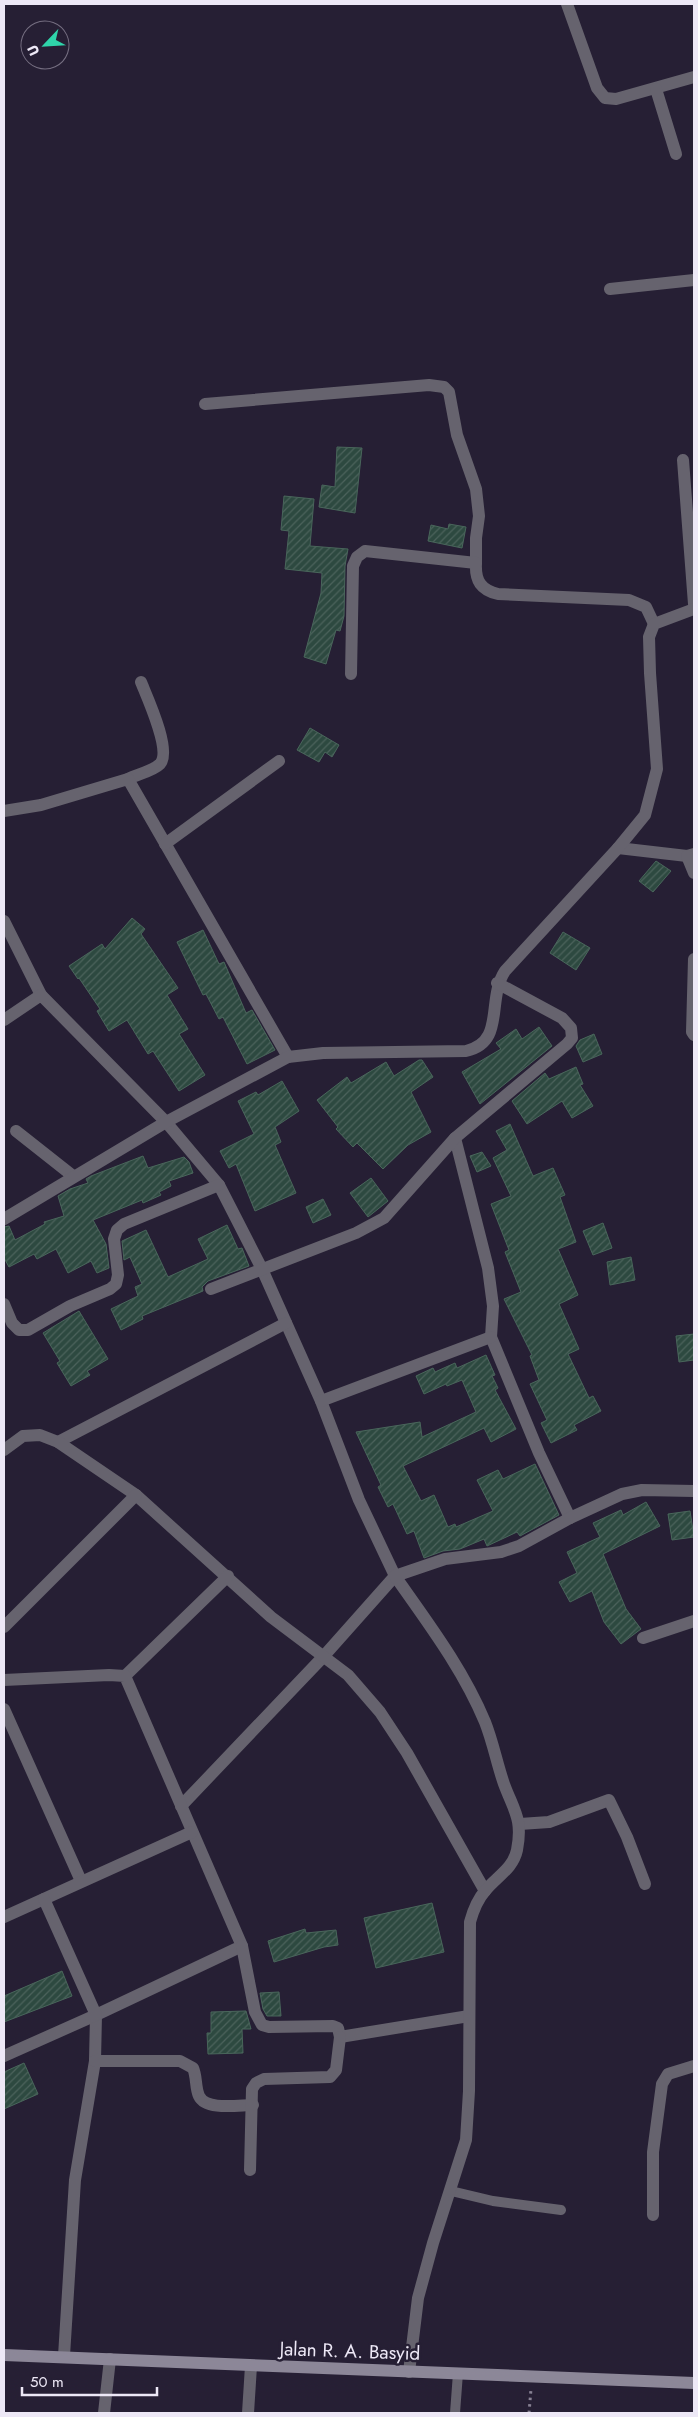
<svg xmlns="http://www.w3.org/2000/svg" width="698" height="2417" font-family="Jost,sans-serif">
<style>
.building{fill:url(#building-hatch);stroke:#49665b}
.lines{fill:none;stroke-linecap:round;stroke-linejoin:round}
.path{stroke:#878193;stroke-width:3;stroke-dasharray:2.5 4;stroke-linecap:butt}
.service{stroke:#66636e;stroke-width:10}
.minor{stroke:#66636e;stroke-width:12}
.secondary{stroke:#8c8798;stroke-width:12}
.labels{text-anchor:middle;dominant-baseline:central;stroke-width:5;stroke-linejoin:round;paint-order:stroke}
.street-label{font-size:19px;fill:#ede8f6;stroke:#261f34}
</style>
<defs>
<pattern id="building-hatch" width="6" height="6" patternUnits="userSpaceOnUse" patternTransform="scale(1.25)"><rect width="6" height="6" fill="#2d4940"/><path d="M-1 1l2-2M0 6l6-6M5 7l2-2" fill="none" stroke="#4c635c"/></pattern>
</defs>
<rect width="100%" height="100%" fill="#261f34"/>
<g class="building">
<path d="M337 447 362 448 355 513 319 507 322 485 335 487Z"/>
<path d="M284 496 314 499 310 546 348 549 345 566 344 616 340 631 336 630 326 664 304 657 321 593 322 573 285 569 289 531 281 530Z"/>
<path d="M449 524 466 527 462 548 428 541 431 525 448 529Z"/>
<path d="M310 728 339 745 332 757 325 752 319 762 297 750Z"/>
<path d="M656 861 671 871 653 892 639 881Z"/>
<path d="M132 918 145 929 141 934 178 988 167 995 188 1029 179 1034 205 1075 179 1091 153 1051 148 1054 127 1020 109 1031 97 1011 100 1009 79 978 78 979 69 966 102 944 105 949Z"/>
<path d="M203 930 219 964 224 962 246 1013 252 1010 275 1050 247 1064 223 1017 219 1019 206 994 203 995 177 942Z"/>
<path d="M563 932 590 948 576 970 550 953Z"/>
<path d="M539 1027 552 1046 480 1104 462 1072 501 1049 496 1043 516 1029 522 1039Z"/>
<path d="M594 1034 602 1054 583 1062 576 1046 580 1040Z"/>
<path d="M419 1060H422L433 1077 411 1092 431 1132 408 1145 383 1169 357 1143 353 1147 336 1129 338 1127 317 1100 347 1077 351 1083 386 1062 394 1076Z"/>
<path d="M576 1067 583 1084 580 1085 593 1106 572 1118 562 1101 527 1124 512 1101 545 1073 549 1079Z"/>
<path d="M282 1081 299 1111 275 1127 281 1142 275 1145 296 1193 255 1211 236 1164 229 1168 220 1151 254 1134 238 1101 256 1092 258 1095Z"/>
<path d="M510 1124 533 1176 553 1168 565 1195 560 1197 576 1242 558 1249 578 1295 559 1304 579 1349 568 1354 589 1398 593 1396 601 1411 574 1425 577 1430 551 1443 541 1423 547 1420 530 1384 539 1380 530 1356 532 1355 504 1299 521 1292 505 1252 509 1250 491 1204 511 1196 493 1158 507 1150 496 1131Z"/>
<path d="M482 1152 491 1166 477 1172 470 1156Z"/>
<path d="M143 1156 148 1168 184 1157 189 1162 193 1173 169 1181 171 1186 159 1192 161 1195 143 1203 142 1200 93 1220 106 1244 109 1268 97 1273 91 1261 68 1273 56 1249 37 1259 34 1254 9 1267 4 1258V1227L9 1226 15 1240 45 1224 44 1222 64 1216 58 1196 70 1189 88 1183 86 1179 91 1176Z"/>
<path d="M371 1178 388 1201 368 1217 350 1193Z"/>
<path d="M323 1199 331 1215 313 1223 306 1207Z"/>
<path d="M603 1223 612 1248 593 1255 583 1231Z"/>
<path d="M227 1225 238 1249 242 1248 249 1266 208 1281 202 1287 203 1291 142 1316 143 1319 121 1330 111 1309 138 1296 135 1287 142 1284 130 1257 124 1260 122 1241 146 1230 168 1277 208 1259 198 1239Z"/>
<path d="M631 1257 635 1280 610 1285 607 1262Z"/>
<path d="M79 1311 108 1359 87 1371 90 1375 71 1386 57 1363 60 1361 43 1333Z"/>
<path d="M694 1334V1360L679 1362 676 1336Z"/>
<path d="M486 1355 495 1375 492 1376 498 1388 495 1390 516 1429 491 1442 484 1428 403 1466 421 1501 434 1495 448 1527 455 1524 456 1527 493 1511 477 1480 498 1470 503 1479 535 1464 559 1515 520 1536 517 1532 487 1546 484 1539 460 1549 443 1551 424 1558 414 1531 407 1534 393 1504 388 1507 378 1487 381 1485 356 1432 420 1422 422 1437 476 1412 462 1380 447 1386 446 1384 424 1394 416 1376 433 1368 435 1372 455 1363 457 1368Z"/>
<path d="M646 1502 660 1526 603 1554 626 1609 641 1629 621 1644 604 1622 592 1591 570 1602 559 1582 577 1573 567 1552 600 1537 593 1523 621 1510 623 1515Z"/>
<path d="M690 1511 694 1537 672 1540 668 1514Z"/>
<path d="M432 1903 444 1952 376 1968 364 1918Z"/>
<path d="M305 1929 306 1933 336 1930 338 1945 324 1947 274 1962 268 1941Z"/>
<path d="M62 1971 72 1996 4 2022V1996Z"/>
<path d="M279 1992 281 2016H267L263 2009 260 1993Z"/>
<path d="M246 2011 251 2029H242L243 2053 208 2054 207 2033H211V2012Z"/>
<path d="M24 2063 38 2094 4 2109V2072Z"/>
</g>
<g class="lines">
<path class="path" d="M529 2413 531 2389"/>
<g class="service">
<path d="M451 2191 493 2201 561 2210"/>
<path d="M455 2413 458 2373"/>
</g>
<g class="minor">
<path d="M567 4 597 88 605 98 616 99 694 77"/>
<path d="M656 89 676 154"/>
<path d="M610 289 694 280"/>
<path d="M205 404 429 385 444 387 449 392 457 435 476 489 479 516 476 538V563"/>
<path d="M683 460 694 604"/>
<path d="M351 674 353 566 357 557 365 551 476 563C475 581 481 590 498 594L629 600 646 607 654 624"/>
<path d="M128 779C138 774 153 771 160 764 172 751 147 697 141 682"/>
<path d="M4 811 41 805 128 779 288 1057"/>
<path d="M165 844 279 761"/>
<path d="M618 848 687 856 694 854"/>
<path d="M687 856 694 873"/>
<path d="M4 921 41 995"/>
<path d="M694 959 692 1032 694 1035"/>
<path d="M4 1020 41 995 166 1122 219 1185 262 1269 321 1401 359 1500 395 1576 323 1657 181 1806"/>
<path d="M16 1131 73 1176"/>
<path d="M455 1138 488 1268 493 1306 491 1337 539 1453 570 1518"/>
<path d="M4 1219 166 1122 288 1057 323 1053 466 1051C506 1042 486 1000 505 971L618 848 645 815 657 769 650 673 649 637 654 624 694 609"/>
<path d="M211 1289 356 1233 384 1218 455 1138 567 1044 572 1038 571 1028 562 1018 497 983"/>
<path d="M4 1304 12 1323 19 1330H28L70 1306 110 1289 116 1284 118 1275 114 1239 117 1230 124 1224 219 1185"/>
<path d="M321 1401 491 1337"/>
<path d="M58 1442 286 1323"/>
<path d="M4 1450 23 1436 40 1435 58 1442 136 1495 271 1617 348 1675 380 1712 407 1753 485 1891"/>
<path d="M4 1627 136 1495"/>
<path d="M643 1638 694 1621"/>
<path d="M125 1676 228 1576"/>
<path d="M4 1680 109 1675 125 1676 242 1946 96 2015 95 2061 75 2180 64 2356"/>
<path d="M4 1709 81 1881"/>
<path d="M520 1824 549 1822 609 1800 627 1837 645 1884"/>
<path d="M4 1917 192 1832"/>
<path d="M242 1946 255 2012 262 2025 269 2027 333 2026 338 2028 340 2037 469 2016"/>
<path d="M4 2056 96 2015 44 1899"/>
<path d="M95 2061H180L193 2068C197 2077 195 2087 199 2096 206 2111 239 2105 253 2105"/>
<path d="M250 2170 252 2089 256 2083 264 2079 330 2077 336 2070 340 2037"/>
<path d="M653 2215V2152L662 2084 668 2074 694 2066"/>
<path d="M409 2372 418 2298 433 2243 466 2140 469 2091 470 1922C473 1911 477 1900 485 1891 496 1877 513 1869 517 1850 523 1819 514 1811 504 1784 497 1764 493 1742 485 1722 463 1669 428 1623 395 1576L445 1559 501 1552 519 1546 570 1518 622 1494 642 1490 694 1491"/>
<path d="M104 2413 110 2359"/>
<path d="M248 2413 251 2366"/>
</g>
<path class="secondary" d="M4 2355 694 2383"/>
</g>
<g class="labels">
<g class="street-label">
<text transform="translate(350 2351) rotate(2)">Jalan R. A. Basyid</text>
</g>
</g>
<rect width="698" height="2417" fill="none" stroke="#ede8f6" stroke-width="10"/>
<g transform="translate(45 45) rotate(245)"><circle r="24" fill="#261f34" stroke="#766f82"/>
<path d="M0-4L9 19L0 12L-9 19Z" fill="#2fd4aa"/>
<text y="-8" font-size="14" font-weight="bold" text-anchor="middle" fill="#ede8f6">U</text>
</g>
<path d="M22 2387v8h135v-8" fill="none" stroke="#ede8f6" stroke-width="2.5"/>
<text x="30" y="2387" font-size="15" fill="#ede8f6" stroke="#261f34" stroke-width="4" paint-order="stroke">50 m</text>
</svg>
